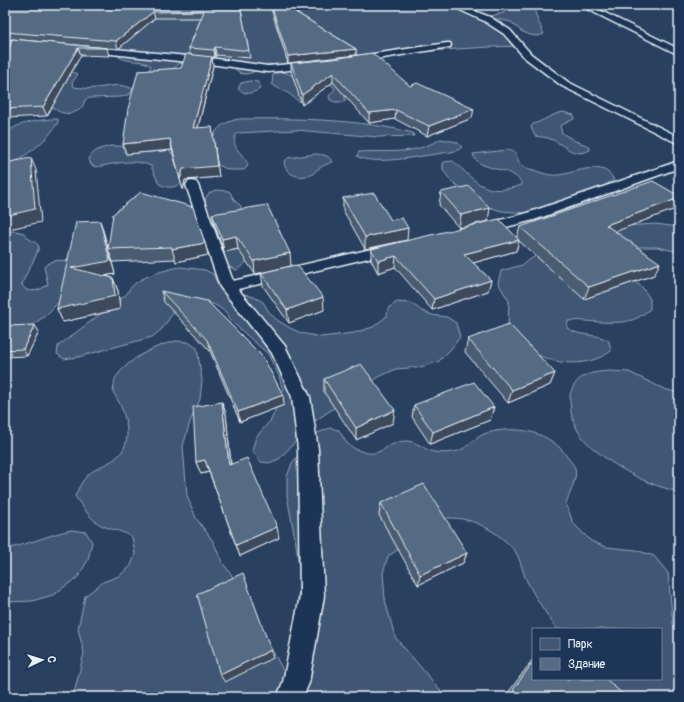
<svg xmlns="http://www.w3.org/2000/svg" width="684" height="702" font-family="Pangolin,sans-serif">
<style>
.green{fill:#415774;stroke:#94a4b6}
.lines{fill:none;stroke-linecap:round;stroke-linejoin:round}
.service-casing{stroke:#e8f1f8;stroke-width:3}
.service{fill:#1d3557;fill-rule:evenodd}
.wall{fill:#495b71;stroke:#e8f1f8}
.shaded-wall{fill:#3c4a5c;stroke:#e8f1f8}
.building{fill:#556a83;stroke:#e8f1f8}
</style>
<rect width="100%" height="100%" fill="#294061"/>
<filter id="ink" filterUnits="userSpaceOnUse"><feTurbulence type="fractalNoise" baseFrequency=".025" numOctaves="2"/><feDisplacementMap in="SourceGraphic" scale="8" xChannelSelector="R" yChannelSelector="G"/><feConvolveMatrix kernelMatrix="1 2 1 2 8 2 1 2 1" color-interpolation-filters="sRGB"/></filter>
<g filter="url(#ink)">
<g class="green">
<path d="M5 5H453L487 19 518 46C439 48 360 58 282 66L269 64 251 73 245 74 240 73 234 68 218 64 188 62 179 64 173 69 149 70 151 66C143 59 129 63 119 57L117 50 91 52 81 57 5 69Z"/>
<path d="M506 5H533L538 21 544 34 538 36 530 35 521 31 511 22 492 18 491 16 503 13 507 10Z"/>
<path d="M327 71 345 96V102H335L330 100 329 96 335 89 332 85 325 83Z"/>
<path d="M64 72H73L78 74 72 83 74 87C81 88 88 89 96 88 110 87 119 82 133 89L130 94 121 97 89 98 85 100C83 106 81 110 75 112 59 118 49 104 39 94Z"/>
<path d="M283 72 303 79 314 93 310 101C296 105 296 97 286 92 281 89 276 88 272 84L273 75 277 73Z"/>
<path d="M250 81 258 82 260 85V89C251 94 246 95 238 89L241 83Z"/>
<path d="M563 112 574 115V119L560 126 562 133 575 141 589 146 590 150C574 158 567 147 553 140 547 137 541 137 535 136L531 127 533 124C544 121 552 114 563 112Z"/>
<path d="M52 119H58V122C46 144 25 155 5 169 5 162 3 141 6 135 12 123 40 120 52 119Z"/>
<path d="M239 119C293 118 361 119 413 133L414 136 378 137 296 130 237 133C228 148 245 153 248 166L244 170H229L211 162C210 138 213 124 239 119Z"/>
<path d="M441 139 457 142 462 147 458 150 451 152C430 154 373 167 357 156L359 152C390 150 411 156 441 139Z"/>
<path d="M111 146 166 147 187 171C183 186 173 191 159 184L151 166C134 158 114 164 96 167L91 165 89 159C93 150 102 148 111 146Z"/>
<path d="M507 150 515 152C517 156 518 161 520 164 523 167 529 169 534 170 541 173 550 176 558 175 577 173 603 158 614 180L574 203 536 214 502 211 488 207 451 181 443 170V162L453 161C479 184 485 197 522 185 516 165 477 173 473 154Z"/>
<path d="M315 154C322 155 329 154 332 162 327 164 322 166 318 169 315 171 314 174 311 175 298 179 286 175 284 162L288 158Z"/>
<path d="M216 190 229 191 235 201 241 206 242 212 261 249 237 270 227 266 206 208 205 199 209 193Z"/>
<path d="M656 224 679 227V252L657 247H629L612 230 622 226Z"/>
<path d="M16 231 24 233C27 240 34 240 39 246 36 260 26 271 22 285L26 290C35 292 41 290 48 284L44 267C52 258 63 260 74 262L61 300 44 317 32 325 5 328V232Z"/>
<path d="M537 255 628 277 642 287 650 299V309C646 312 641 316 637 318 619 327 587 319 568 321L567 328C582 338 594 332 609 341L611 351C589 367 558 366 534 353 526 348 515 333 508 326L509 301 498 283 501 271 522 265Z"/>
<path d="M180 267 205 270 213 274 221 290 225 293 244 294 254 297 263 302 269 312 277 320 290 328 301 333 321 337 354 333 373 327 387 316 388 308 397 302 411 303 422 311 432 315 447 317 456 323 460 337 450 350 438 362 420 367 396 369 379 377 315 421 279 459 269 463 261 462 252 451 256 437 271 420 283 391 279 376 268 354 232 322 227 313 217 306 206 301H193L175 310 162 329 152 337 78 357 64 359 57 354 58 346 127 294C132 278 164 270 180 267Z"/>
<path d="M176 341 188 342 197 348 202 380 200 399 190 422 183 446 187 496 196 518 213 541 222 562 231 574 284 672 290 697H73L84 653 78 629 85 596 103 582 119 576 131 566 135 554 132 537C123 531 113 530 103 526 91 521 82 506 75 496 78 490 82 480 88 475 96 467 112 463 119 455 135 439 124 408 113 392 114 387 114 380 116 377 130 358 154 346 176 341Z"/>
<path d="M610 371 629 372 664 389 679 393V493C670 489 660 487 650 483 628 474 587 450 577 429 571 419 570 407 570 396 570 392 572 390 573 387 581 373 595 372 610 371Z"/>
<path d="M330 428 339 430C342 435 345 442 349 445 355 450 371 456 378 452 387 448 395 441 406 441 414 441 421 446 428 450 436 454 450 453 458 451 468 448 476 436 487 433 516 425 551 431 568 458 570 461 574 465 575 468 578 477 569 495 566 503L573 523 591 541 606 547 636 550 654 556 668 573 673 624 679 637V697H620L600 679H661V629H557C546 613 533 595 525 577 522 569 520 558 515 551 499 532 473 517 448 518L388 556 383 573 385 600 395 637 446 697H307L295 632 300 575 296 544 287 496V477L292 463 315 434Z"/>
<path d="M71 530 86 532 92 542 88 560 78 577 53 595 32 601 5 602V549C27 545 48 535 71 530Z"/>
</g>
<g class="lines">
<g class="service-casing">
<g id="service">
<path d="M449 5H459L490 17 510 30 531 54 568 82 679 137V144L562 86 525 58 504 34 484 21Z"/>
<path d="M579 5H589L679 49V55Z"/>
<path d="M5 40 35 42 39 44 35 46 5 44Z"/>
<path d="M447 43H450L451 45 450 47 353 63 349 60 353 57Z"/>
<path d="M85 46 217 59 268 66 313 62 317 65 313 68 268 72 217 65 82 51 81 49Z"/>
<path d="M679 161V168L534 220 482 233 477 232 475 229 477 226 524 214Z"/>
<path d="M192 181 196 182 198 185 233 281 393 244 398 245 400 248 398 251 238 289 285 346 310 397 318 449 324 596 309 683 303 697H277L283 682 300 596 298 449 292 397 272 353 220 287 186 185 188 182Z"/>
</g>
</g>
<use href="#service" class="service"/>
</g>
<g class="wall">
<path d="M5 5H240L250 58 216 55 215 57H212L213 66 198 128 213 137 219 177 185 180 183 190 172 150 126 154 123 144 181 68 190 55 189 48 201 18H155L118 49 5 39Z"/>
<path d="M270 5H284L356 49V55L288 63Z"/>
<path d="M12 39 107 48 109 56 81 55 47 116 5 118V58L7 57Z"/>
<path d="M291 63 410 86 472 118 427 136 395 119 369 123 333 82 302 105 291 71Z"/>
<path d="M441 192 488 221 459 228 439 205Z"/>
<path d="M679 196V200L675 209 615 231 654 275 584 299 519 241 516 251 473 263 491 280 488 291 432 310 395 267 378 273 371 260V249L517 237 520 227Z"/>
<path d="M343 198 391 220 407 240 365 249 343 210Z"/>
<path d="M212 214 291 266 324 310 289 323 263 286 261 273 255 274 238 249 224 252 215 226Z"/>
<path d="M100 221 104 234 108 248 205 243 208 255 176 262 175 259 113 262 110 254 115 274 104 276 113 278 118 291 120 309 63 322 57 309Z"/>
<path d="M161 291 284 405 240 422 210 351 164 302Z"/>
<path d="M5 326 39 332 27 356 5 357Z"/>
<path d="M468 339 555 373 550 385 508 403 465 352Z"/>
<path d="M324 379 393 423 356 440 324 392Z"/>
<path d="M222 402 226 414 231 464 279 538 240 556 209 472 201 474 196 462Z"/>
<path d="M414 405 494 407 490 420 430 444 412 417Z"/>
<path d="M381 503 467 553 463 563 418 585 379 515Z"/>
<path d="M533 659V679L626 697H505Z"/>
</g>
<g class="shaded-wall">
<path d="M153 12 155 18 118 49 116 41Z"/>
<path d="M215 47 216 55 215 57 214 50Z"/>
<path d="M78 48 81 55 47 116 43 107Z"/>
<path d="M356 49V55L288 63V56Z"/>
<path d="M212 57 213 66 195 139 193 128Z"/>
<path d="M333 73V82L302 105V95Z"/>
<path d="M474 109 472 118 427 136 429 126Z"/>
<path d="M396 110 395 119 369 123V113Z"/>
<path d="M212 127 219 177 185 180 183 190 180 179 183 169Z"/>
<path d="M170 139 172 150 126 154 123 144Z"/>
<path d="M31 158 36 170 41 222 9 229 5 220V216Z"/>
<path d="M679 198V200L675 209 601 237 606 225Z"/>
<path d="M490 208 488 221 459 228 461 215Z"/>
<path d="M100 221 104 234 115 274 76 281 71 268Z"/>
<path d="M408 228 407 240 365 249V237Z"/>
<path d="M236 236 238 249 224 252 222 239Z"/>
<path d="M519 240 516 251 462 266 464 254Z"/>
<path d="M205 243 208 255 176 262 172 249Z"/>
<path d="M290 253 291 266 255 274 254 261Z"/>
<path d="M396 256 395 267 378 273V261Z"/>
<path d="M660 263 654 275 584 299 589 287Z"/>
<path d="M113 278 118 291 120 309 63 322 57 309Z"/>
<path d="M491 280 488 291 432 310 434 299Z"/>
<path d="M323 297 324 310 289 323 287 310Z"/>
<path d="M35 325 39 332 27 356 23 349Z"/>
<path d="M555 373 550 385 508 403 512 390Z"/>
<path d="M283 395 284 405 240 422 238 412Z"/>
<path d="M222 402 226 414 232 477 229 465Z"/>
<path d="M494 407 490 420 430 444 433 432Z"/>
<path d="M395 410 393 423 356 440V428Z"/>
<path d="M205 460 209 472 201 474 196 462Z"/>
<path d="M277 527 279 538 240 556 236 545Z"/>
<path d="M467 553 463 563 418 585 420 575Z"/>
<path d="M271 650 273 658 225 682 220 675Z"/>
</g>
<g class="building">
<path d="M5 5H240L249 51 215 47 214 50 189 48 204 11 153 12 116 41 5 32Z"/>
<path d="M271 5H284L356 49 288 56Z"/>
<path d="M12 39 107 48H78L43 107 5 109V58L7 57Z"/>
<path d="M372 53 410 86 417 83 474 109 429 126 396 110 369 113 333 73 302 95 291 63 333 59Z"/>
<path d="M186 54 212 57 193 128 212 127 217 166 183 169 180 179 170 139 123 144 128 109 138 71 181 68Z"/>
<path d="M31 158 35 209 5 216V163Z"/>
<path d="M653 181 679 196V198L606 225 660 263 589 287 520 227Z"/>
<path d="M469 186 490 208 461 215 441 192Z"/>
<path d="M141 192 193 207 205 243 172 249V247L108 249 113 214Z"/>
<path d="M374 193 391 220 402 218 408 228 365 237 343 198Z"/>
<path d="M267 205 290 253 254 261 236 236 222 239 212 214Z"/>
<path d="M499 219 519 240 464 254 491 280 434 299 396 256 378 261 371 249Z"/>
<path d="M100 221 110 261 71 268 113 278 115 296 57 309 76 222Z"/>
<path d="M295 265 296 266H298L323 297 287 310 261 273Z"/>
<path d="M161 291 207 301 263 357 283 395 238 412 207 340Z"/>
<path d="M509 324 555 373 512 390 468 339Z"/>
<path d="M35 325 23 349 5 350V326Z"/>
<path d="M361 364 395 410 356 428 324 379Z"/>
<path d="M474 382 494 407 433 432 414 405Z"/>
<path d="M222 402 229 465 247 458 277 527 236 545 205 460 196 462 193 407Z"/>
<path d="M424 484 467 553 420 575 381 503Z"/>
<path d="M243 573 271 650 220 675 197 594Z"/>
<path d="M533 662V679H606L626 697H520L513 690Z"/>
</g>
</g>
<rect width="684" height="702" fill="none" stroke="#1d3557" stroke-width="20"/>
<rect x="10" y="10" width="664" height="682" fill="none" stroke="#e8f1f8" stroke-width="1.5" filter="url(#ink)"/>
<rect x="532" y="628" width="130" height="52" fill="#1d3557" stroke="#6e8097"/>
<rect x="540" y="638" width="20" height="12" fill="#415774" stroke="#6e8097"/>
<text x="568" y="648" font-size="12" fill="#e8f1f8">Парк</text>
<rect x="540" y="658" width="20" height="12" fill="#556a83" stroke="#6e8097"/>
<text x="568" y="668" font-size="12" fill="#e8f1f8">Здание</text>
<g transform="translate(42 660) rotate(86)" stroke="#1d3557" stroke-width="3" paint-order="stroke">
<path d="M0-3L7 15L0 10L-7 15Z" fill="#e8f1f8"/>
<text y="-6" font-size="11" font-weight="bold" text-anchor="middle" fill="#e8f1f8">С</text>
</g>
</svg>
